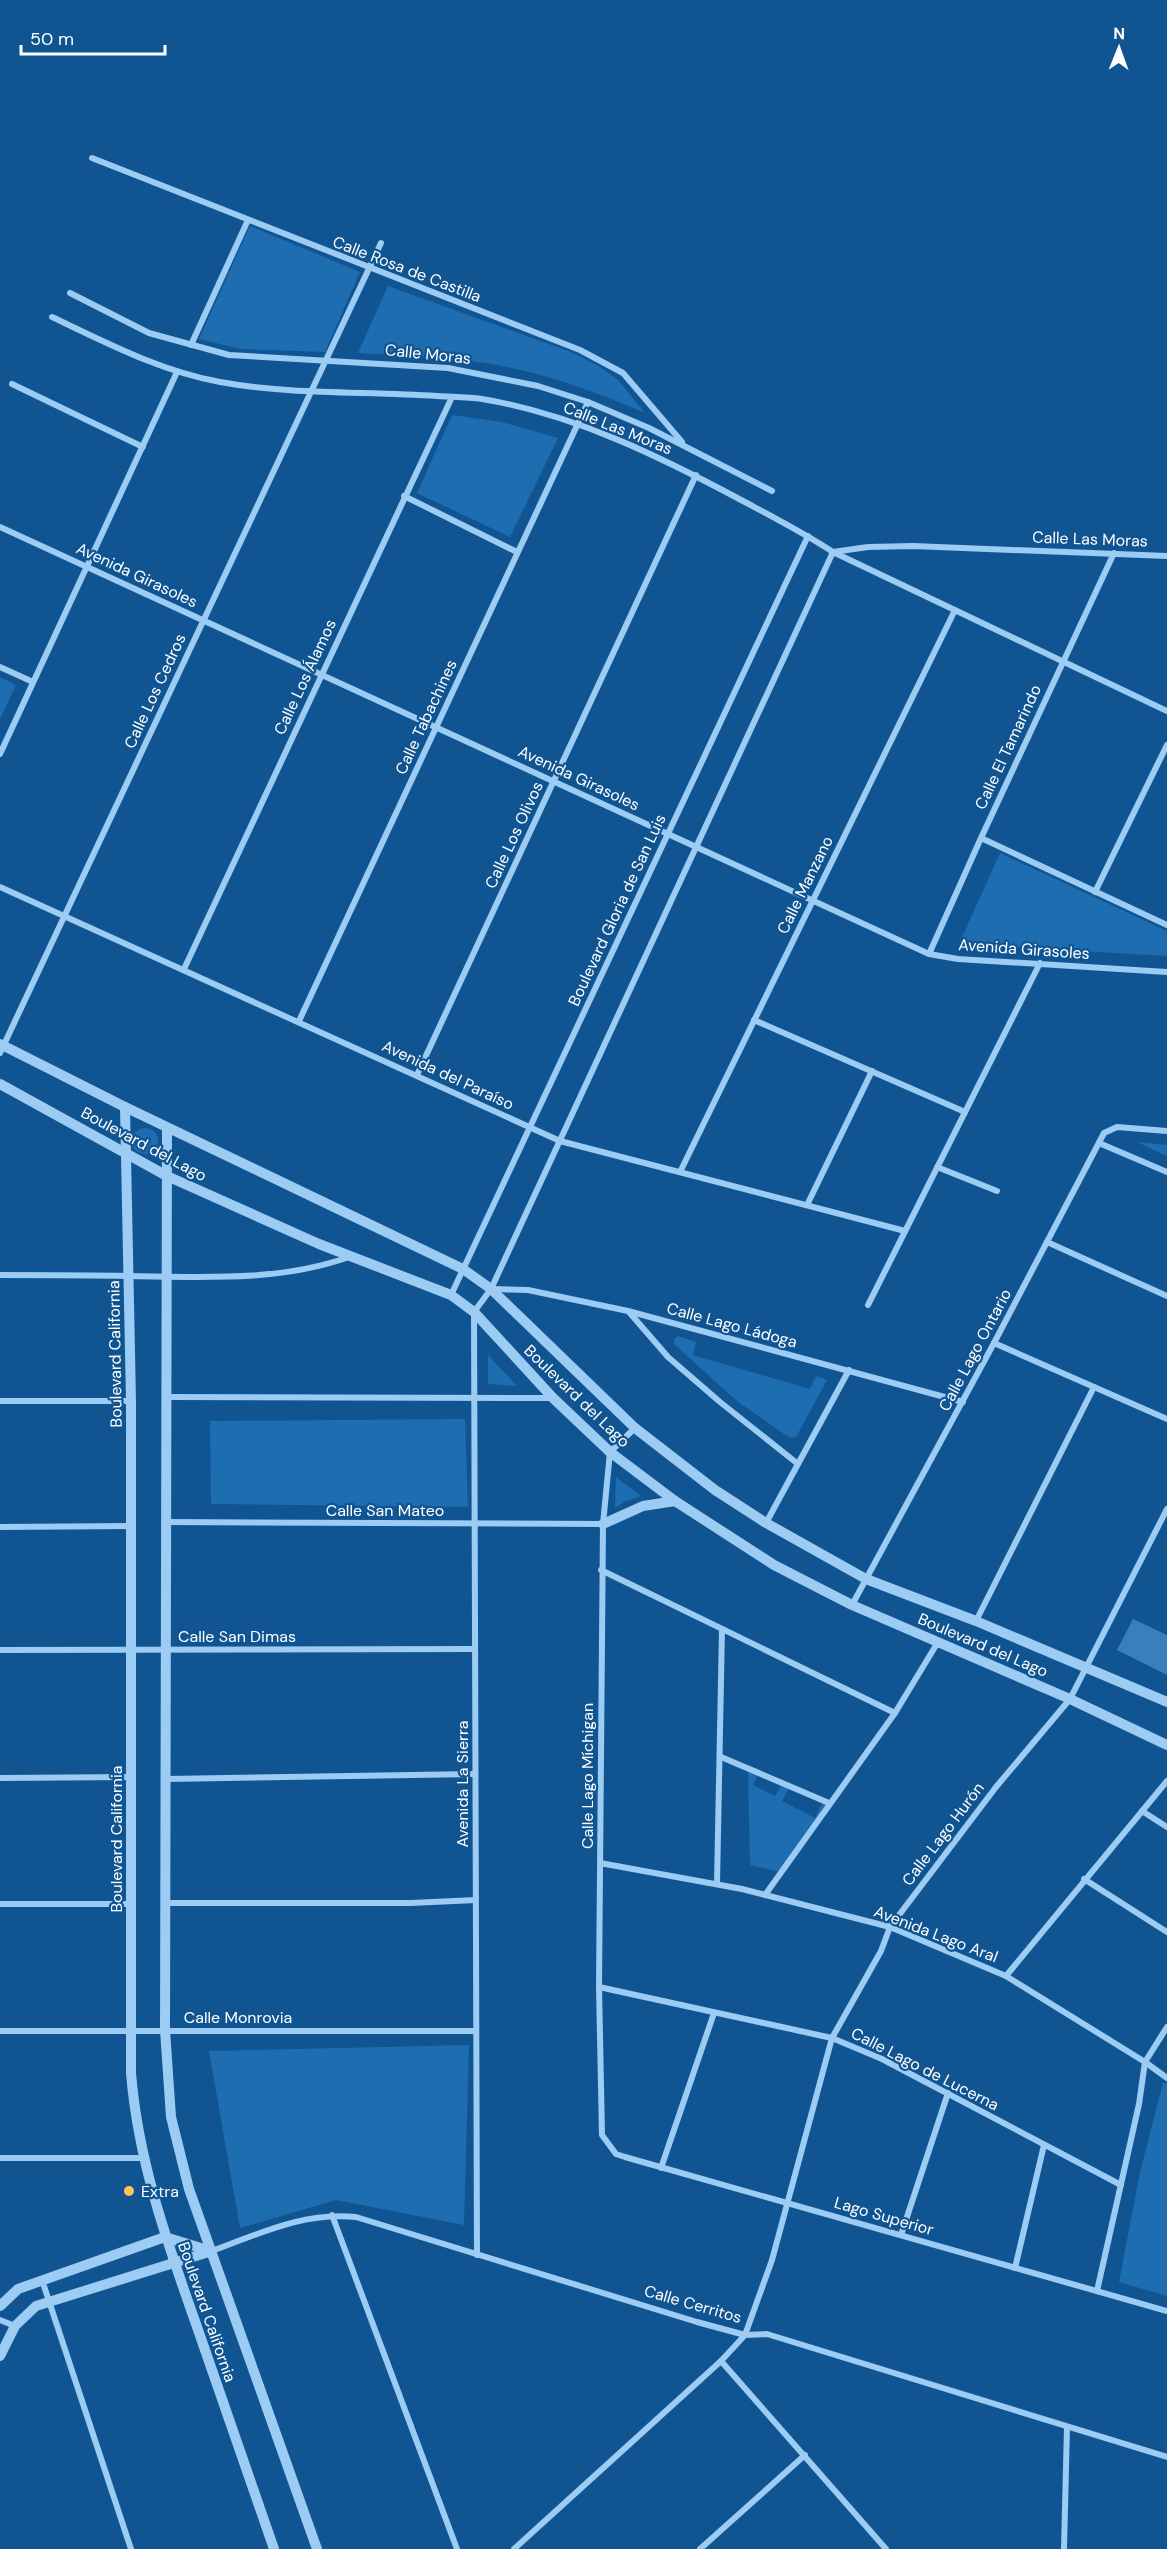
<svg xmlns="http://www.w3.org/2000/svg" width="1167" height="2549" font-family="'DM Sans',sans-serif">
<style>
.green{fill:#1e6db0}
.building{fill:#387fbb}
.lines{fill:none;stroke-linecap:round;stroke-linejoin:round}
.minor{stroke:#9ccbf3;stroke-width:6}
.tertiary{stroke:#9ccbf3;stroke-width:10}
.poi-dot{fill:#ffc25e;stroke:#105592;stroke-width:2}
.labels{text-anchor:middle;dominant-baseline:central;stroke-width:4.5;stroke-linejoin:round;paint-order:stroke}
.street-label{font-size:16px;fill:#fff;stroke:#105592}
.poi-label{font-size:16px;fill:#fff;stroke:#105592;text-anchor:start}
</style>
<rect width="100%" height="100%" fill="#105592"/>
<g class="green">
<path d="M250 226 360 272 325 352 241 349 199 339Z"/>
<path d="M388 286 571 352 597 365 618 380 645 413C610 398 574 384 537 374 479 358 417 356 358 353Z"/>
<path d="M452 415 502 422 558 438 510 537 417 493Z"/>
<path d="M0 677 16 685 0 719Z"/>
<path d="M1000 853 1167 931V956L959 944Z"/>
<circle cx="145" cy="1141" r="13"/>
<path d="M1137 1142 1167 1145V1156Z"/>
<path d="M678 1336 696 1342 693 1355 810 1389 816 1376 827 1380 796 1437 790 1438 738 1402 674 1344V1339Z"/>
<path d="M488 1355 517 1386 488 1384Z"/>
<path d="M465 1419 468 1507 211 1504 210 1421Z"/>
<path d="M616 1477 641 1496 626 1501 615 1508Z"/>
<path d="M753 1767 760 1770 753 1785 775 1796 783 1782 790 1786 782 1801 815 1818 823 1802 826 1804 781 1872 750 1865 748 1770Z"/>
<path d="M469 2045 464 2225 336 2200 240 2228 209 2051Z"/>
<path d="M1163 2083H1167V2296L1119 2282 1140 2172Z"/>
</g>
<path class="building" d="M1133 1619 1167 1635V1675L1117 1650Z"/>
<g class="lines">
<g class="minor">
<path d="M92 158 580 350 623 373 682 442"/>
<path d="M70 293 149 333 229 355 448 368 538 386 588 402 649 428 772 491"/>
<path d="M52 317C107 343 160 371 220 382 292 395 365 391 437 396 452 397 468 397 482 399 574 414 661 457 743 501 773 517 804 533 833 552L868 547 913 546 1167 556"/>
<path d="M191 345 248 220"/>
<path d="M12 384 143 447"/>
<path d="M404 496 517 552"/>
<path d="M0 527 929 954 958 959 1167 972"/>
<path d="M0 667 33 682"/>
<path d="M0 754 177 372"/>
<path d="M981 838 1167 925"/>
<path d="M0 887 560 1141 905 1231"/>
<path d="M1095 892 1167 745"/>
<path d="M929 954 981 838 1114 553"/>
<path d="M184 969 452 397"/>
<path d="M754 1020 965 1112"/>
<path d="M299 1021 588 402"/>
<path d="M0 1053 381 243"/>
<path d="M417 1075 696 475"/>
<path d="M1099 1143 1167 1172"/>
<path d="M937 1167 997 1191"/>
<path d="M680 1172 955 610"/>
<path d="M807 1205 872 1071"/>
<path d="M1047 1242 1167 1296"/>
<path d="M0 1275C43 1275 85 1275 128 1276 201 1277 279 1282 349 1257"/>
<path d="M492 1289 528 1290 628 1311 963 1402"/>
<path d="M451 1295 808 536"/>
<path d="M868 1305 1040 963"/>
<path d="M629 1312 668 1357 720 1402 798 1464"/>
<path d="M994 1343 1167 1419"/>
<path d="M167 1397 553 1398"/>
<path d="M0 1401H131"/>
<path d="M635 1428 610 1452 603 1524 599 1987 602 2135 616 2154 625 2157 1167 2311"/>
<path d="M166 1522 603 1524"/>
<path d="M766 1523 849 1370"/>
<path d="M0 1527 131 1526"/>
<path d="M601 1570 895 1713"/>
<path d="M852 1605 994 1343 1104 1133 1117 1127 1167 1131"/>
<path d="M976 1621 1094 1387"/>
<path d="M0 1650 475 1649"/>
<path d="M721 1757 829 1803"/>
<path d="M0 1778 131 1777"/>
<path d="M166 1779 475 1774"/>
<path d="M1142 1811 1167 1827"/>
<path d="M600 1863 742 1889 890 1927 1006 1976 1145 2062 1167 2078"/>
<path d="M1084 1879 1167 1932"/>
<path d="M717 1884 722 1629"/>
<path d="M765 1895 895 1713 938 1642"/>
<path d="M166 1903H411L476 1900"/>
<path d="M0 1904H131"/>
<path d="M1006 1976 1167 1781"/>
<path d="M599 1987 832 2038 882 2059 1121 2185"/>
<path d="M0 2031H476"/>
<path d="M0 2158H143"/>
<path d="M661 2168 714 2013"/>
<path d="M332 2215 457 2549"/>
<path d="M901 2235 948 2093"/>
<path d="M212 2251C261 2233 303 2212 356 2217L697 2322 745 2335 767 2334 1167 2457"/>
<path d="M477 2255 474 1312 491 1289 833 552 1167 711"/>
<path d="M1015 2268 1044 2145"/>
<path d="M42 2280 131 2549"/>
<path d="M1097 2291 1139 2104 1145 2062 1167 2027"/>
<path d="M0 2320 15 2326"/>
<path d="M721 2361 886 2549"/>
<path d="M514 2549 721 2361 745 2335 772 2260 832 2038 881 1951 890 1927 996 1787 1070 1699 1167 1509"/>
<path d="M700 2549 805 2455"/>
<path d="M1064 2549 1067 2427"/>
</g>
<g class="tertiary">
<path d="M0 1044 125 1107 463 1269 491 1289 635 1428 715 1490 766 1523 866 1579 976 1621 1167 1702"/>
<path d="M0 1084 167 1176 319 1244 451 1295 474 1312 553 1398 610 1452 675 1501 774 1565 852 1605 1070 1699 1167 1745"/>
<path d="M125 1107 131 1401V2073C138 2161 167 2242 196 2324 222 2399 248 2474 274 2549"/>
<path d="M167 1128 165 2030 171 2117 189 2189 317 2549"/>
<path d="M603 1524 643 1506 675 1501"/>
<path d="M0 2306 18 2289 165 2237 211 2251"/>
<path d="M0 2356 15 2326 36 2306 212 2251"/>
</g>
</g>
<circle class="poi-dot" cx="129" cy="2191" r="6"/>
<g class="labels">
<g class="street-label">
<text transform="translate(407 269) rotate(21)">Calle Rosa de Castilla</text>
<text transform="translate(428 354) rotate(6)">Calle Moras</text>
<text transform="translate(618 428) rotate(22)">Calle Las Moras</text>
<text transform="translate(1090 539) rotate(2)">Calle Las Moras</text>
<text transform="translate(137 575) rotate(25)">Avenida Girasoles</text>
<text transform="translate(305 677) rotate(-65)">Calle Los Álamos</text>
<text transform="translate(155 691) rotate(-65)">Calle Los Cedros</text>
<text transform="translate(426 717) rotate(-65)">Calle Tabachines</text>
<text transform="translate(1008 747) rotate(-65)">Calle El Tamarindo</text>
<text transform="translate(579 778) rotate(25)">Avenida Girasoles</text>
<text transform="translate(514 835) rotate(-65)">Calle Los Olivos</text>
<text transform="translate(805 885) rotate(-64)">Calle Manzano</text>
<text transform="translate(617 910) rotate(-65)">Boulevard Gloria de San Luis</text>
<text transform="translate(1024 949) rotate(4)">Avenida Girasoles</text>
<text transform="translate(448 1075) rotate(25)">Avenida del Paraíso</text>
<text transform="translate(144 1144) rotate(28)">Boulevard del Lago</text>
<text transform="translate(732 1325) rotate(15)">Calle Lago Ládoga</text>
<text transform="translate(975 1350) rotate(-62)">Calle Lago Ontario</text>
<text transform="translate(115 1354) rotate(-91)">Boulevard California</text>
<text transform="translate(577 1396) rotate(44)">Boulevard del Lago</text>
<text x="385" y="1510">Calle San Mateo</text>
<text x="237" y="1636">Calle San Dimas</text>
<text transform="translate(983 1645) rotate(23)">Boulevard del Lago</text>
<text transform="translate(587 1776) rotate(-90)">Calle Lago Míchigan</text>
<text transform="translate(462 1784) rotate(-90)">Avenida La Sierra</text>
<text transform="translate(943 1834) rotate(-53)">Calle Lago Hurón</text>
<text transform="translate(116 1839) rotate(-90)">Boulevard California</text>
<text transform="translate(936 1934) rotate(21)">Avenida Lago Aral</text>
<text x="238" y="2017">Calle Monrovia</text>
<text transform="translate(925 2069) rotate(27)">Calle Lago de Lucerna</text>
<text transform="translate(884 2216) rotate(16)">Lago Superior</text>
<text transform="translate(693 2304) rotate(16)">Calle Cerritos</text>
<text transform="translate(207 2312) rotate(71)">Boulevard California</text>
</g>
<g class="poi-label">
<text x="141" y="2191">Extra</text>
</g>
</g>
<g transform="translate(1119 48) rotate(1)" stroke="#105592" stroke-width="4.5" paint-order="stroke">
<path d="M0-4.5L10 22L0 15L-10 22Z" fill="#ffffff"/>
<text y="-9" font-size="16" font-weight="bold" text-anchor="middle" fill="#ffffff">N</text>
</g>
<path d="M21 45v9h144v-9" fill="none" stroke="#ffffff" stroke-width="3"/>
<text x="30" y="45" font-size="18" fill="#ffffff" stroke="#105592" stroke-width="4.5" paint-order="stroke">50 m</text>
</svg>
